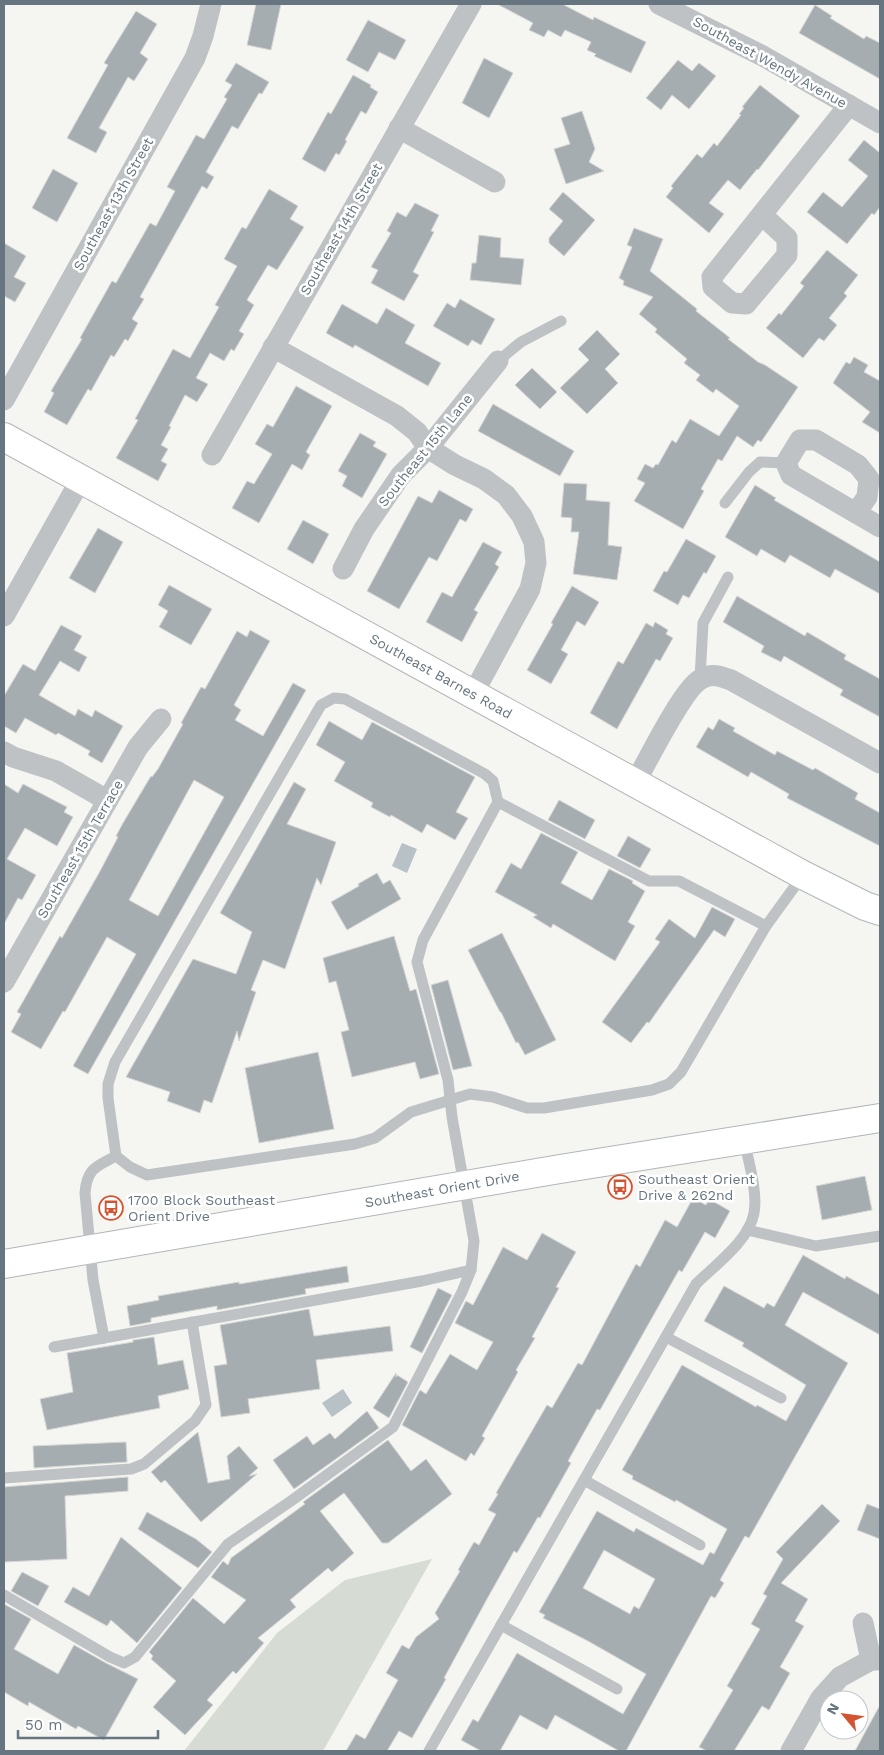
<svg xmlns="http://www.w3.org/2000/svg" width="884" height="1755" font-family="'Work Sans',sans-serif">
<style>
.green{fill:#d6dbd3}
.water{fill:#b7c1c6}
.building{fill:#a5adb1;stroke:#d6d6d4;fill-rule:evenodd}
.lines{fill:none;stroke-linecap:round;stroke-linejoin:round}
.secondary-casing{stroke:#b1b6b9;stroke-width:30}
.lane{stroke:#bec2c5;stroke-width:11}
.street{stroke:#bec2c5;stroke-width:21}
.secondary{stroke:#fff;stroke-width:28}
.labels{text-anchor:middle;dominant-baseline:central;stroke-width:5;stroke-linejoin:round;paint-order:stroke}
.street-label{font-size:14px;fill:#667580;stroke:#fff}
.poi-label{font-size:14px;fill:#667580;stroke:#fff;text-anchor:start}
</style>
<rect width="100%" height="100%" fill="#f5f5f1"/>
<path class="green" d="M432 1559 323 1751H184L277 1633 345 1580Z"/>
<g class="water">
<path d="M402 843 417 849 407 873 392 866Z"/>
<path d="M343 1389 352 1403 332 1417 322 1403Z"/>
</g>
<g class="building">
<path d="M256 4H281L271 50 247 45Z"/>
<path d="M497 4H562L593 20 594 17 646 42 631 73 594 56 596 54 587 50 591 42 565 30 561 37 548 30 544 37 529 30 533 23Z"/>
<path d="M815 5 832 16 830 18 864 39 866 36 880 43V79L799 33Z"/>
<path d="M136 11 157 24 140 53 148 59 134 81 128 77 99 128 107 132 96 153 67 138 108 65 104 63Z"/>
<path d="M368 20 406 40 395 60 379 52 368 72 346 60Z"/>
<path d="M484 58 513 73 489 118 462 103Z"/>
<path d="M678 60 692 71 699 63 716 76 689 109 672 95 661 110 646 98Z"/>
<path d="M236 63 269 82 262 94 259 93 238 129 232 126 206 172 214 177 207 189 202 186 140 297 144 299 132 319 138 323 128 341 125 339 114 357 111 355 91 391 88 389 67 425 44 412 54 393 51 391 82 339 80 338 112 281 116 283 150 223 156 226 175 191 167 187 196 135 204 139 227 99 224 97 232 85 225 81Z"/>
<path d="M353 75 371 85 370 87 378 92 366 114 361 111 345 140 347 141 339 155 336 153 325 172 302 159 328 112 331 114Z"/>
<path d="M760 85 800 116 758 170 757 169 740 190 728 180 709 203 724 214 709 233 666 197 673 188 671 186 697 154 702 158 714 143 717 146 741 115 739 114 744 108 742 107Z"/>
<path d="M582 111 595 149 589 162 604 171 566 184 554 149 570 144 561 118Z"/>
<path d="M864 140 880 153V207L874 215 872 213 847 244 807 212 823 192 842 207 868 176 848 160Z"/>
<path d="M53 169 78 183 57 222 32 208Z"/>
<path d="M269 189 298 206 290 219 304 227 277 270 268 265 247 300 254 305 239 331 244 334 234 351 231 349 224 361 210 353 196 378 208 384 197 402 185 395 169 426 171 427 161 445 168 449 161 461 167 464 158 481 116 458 138 420 135 419 173 349 190 358 219 307 215 305 237 266 224 259 242 227 246 229Z"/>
<path d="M563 192 595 220 564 256 549 243V238L563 221 549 209Z"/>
<path d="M415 203 439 215 431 231 434 232 413 272 419 275 404 301 371 283 378 270 371 267 391 233 387 231 397 212 406 217Z"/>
<path d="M634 228 663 239 650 271 697 309 696 311 730 338 728 339 758 362 765 365 798 387 761 442 758 440 753 447 737 436 722 461 718 459 701 489 704 491 683 529 634 501 645 483 637 479 645 464 653 468 656 464 658 465 672 440 676 443 690 419 719 436 739 406 716 389 713 393 696 380 700 375 684 363 687 359 655 332 657 329 639 314 653 297 623 285 624 281 619 278 632 247 627 245Z"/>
<path d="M479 235 501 238 500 257 524 259 521 285 470 280 472 263H476Z"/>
<path d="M4 243 26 256 14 277 26 283 15 302 4 296Z"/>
<path d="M827 250 858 275 844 293 847 296 829 318 837 325 824 341 819 338 803 358 766 328 779 313 781 315 804 286 800 283Z"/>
<path d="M460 299 495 319 481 345 472 340 468 346 433 326 447 303 455 308Z"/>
<path d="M342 304 377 324 386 308 415 325 405 343 441 363 428 386 355 345 353 348 326 333Z"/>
<path d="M597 330 620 354 605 369 618 383 587 414 560 388 589 360 578 349Z"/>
<path d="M854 357 868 365 864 372 880 381V433L862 422 870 412 833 383 846 362 850 364Z"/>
<path d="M532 368 557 392 540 409 515 385Z"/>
<path d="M296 386 332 406 306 452 310 455 302 470 292 464 259 523 232 508 247 481 254 484 272 454 255 444 267 424 273 427Z"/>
<path d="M493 404 574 451 560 476 478 431Z"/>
<path d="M360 433 376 442 373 446 387 454 362 498 342 486 347 476 338 471Z"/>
<path d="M564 483 587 484 586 500 610 502 608 545 622 547 617 580 573 574 579 532H571L572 518 561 517Z"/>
<path d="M755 485 776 498 774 500 880 562V594L835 569 830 578 790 555 785 563 761 549 757 556 725 537Z"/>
<path d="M439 490 473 509 466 522 460 519 437 561 429 557 399 609 367 591 418 496 432 503Z"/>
<path d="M303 520 329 534 313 564 287 549Z"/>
<path d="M98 528 123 542 95 593 69 578Z"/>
<path d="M686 539 716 556 706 574 704 572 689 598 683 595 678 605 653 591 664 571 667 572Z"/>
<path d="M483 542 502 552 495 564 499 567 474 610 478 612 462 642 426 622 442 592 452 597Z"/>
<path d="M169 585 212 609 191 645 159 627 168 611 158 605Z"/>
<path d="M572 586 599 602 585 626 577 621 561 650 568 654 551 684 527 670 553 624 551 623Z"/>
<path d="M737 596 805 636 807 632 846 655 844 659 880 679V717L840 695 843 690 784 656 781 662 761 652 764 646 723 622Z"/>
<path d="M655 622 668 630 666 634 673 638 660 661 656 659 617 729 590 713 618 661 623 664 646 623 653 627Z"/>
<path d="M61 625 82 636 74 650 87 657 79 672 60 661 39 695 75 716 78 709 92 717 95 710 123 726 102 763 88 755 90 751 58 733 56 735 25 718 16 733 4 726V696L23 664 35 671Z"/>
<path d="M250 630 270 641 234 705 241 710 235 720 263 736 293 683 306 690 88 1074 73 1066 136 954 107 937 65 1012 63 1011 41 1049 11 1032 21 1014 17 1012 60 936 62 938 99 873 118 837 116 836 123 823 151 776 152 777 158 769 183 724 181 723 201 687 205 689 237 631 247 637ZM194 780 224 797 158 916 129 900Z"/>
<path d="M719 719 735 728 733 731 775 755 777 751 813 770 815 768 858 793 855 799 880 813V846L787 798 789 794 751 772 748 777 696 747 708 727 713 730Z"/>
<path d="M329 721 362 740 372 722 475 777 456 812 468 818 455 840 427 824 422 833 391 815 390 817 371 807 373 803 334 781 345 762 316 745Z"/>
<path d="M294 782 306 789 287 824 336 842 321 885 317 878 285 969 263 960 251 990 256 992 239 1041 237 1031 212 1103 204 1100 200 1113 167 1101 170 1092 126 1077 193 959 236 974 252 932 220 913Z"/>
<path d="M4 784 18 793 23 784 67 807 64 812 73 817 57 846 25 828 7 859 36 875 22 900 18 898 4 924Z"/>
<path d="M559 800 595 820 585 839 548 820Z"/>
<path d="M541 833 578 852 561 883 592 900 609 869 633 881 632 883 645 891 628 922 635 926 615 961 553 924 551 928 533 917 537 915 495 892 511 863 521 869Z"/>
<path d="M628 836 651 849 640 868 617 856Z"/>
<path d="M377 873 383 884 390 880 401 899 347 930 331 902 359 886 358 884Z"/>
<path d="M712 907 735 919 725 937 714 930 649 1023 647 1022 631 1043 602 1022 660 942 655 939 669 919 695 938Z"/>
<path d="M502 933 556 1040 525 1055 518 1042 516 1043 501 1012H500L468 950Z"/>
<path d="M394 936 410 991 416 989 439 1074 420 1079 415 1062 352 1077 341 1032 349 1030 336 981 329 983 323 958Z"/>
<path d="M448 980 472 1066 453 1070 431 985Z"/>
<path d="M318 1052 334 1129 259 1143 245 1068Z"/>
<path d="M865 1176 872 1210 822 1220 816 1186Z"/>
<path d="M693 1198 706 1205 709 1199 730 1211 715 1238 705 1232 682 1272 679 1270 600 1410 597 1409 568 1461 571 1463 540 1518 538 1517 517 1553 514 1551 487 1599 444 1678 446 1679 412 1738 399 1731 387 1751H346L356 1734 365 1739 398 1680 386 1673 402 1645 409 1649 416 1637 439 1619 435 1613 460 1571 458 1570 474 1542 479 1545 496 1514 488 1510 498 1494 496 1493 547 1405 552 1408 578 1363 582 1365 636 1264 640 1267 665 1220 677 1227Z"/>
<path d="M542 1233 576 1252 556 1287 559 1288 532 1337 535 1338 516 1370 518 1372 482 1436 485 1438 474 1456 471 1453 466 1461 402 1425 420 1390 426 1394 450 1354 477 1370 493 1342 455 1323 466 1301 473 1305 503 1247 527 1260Z"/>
<path d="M803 1255 845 1279 846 1276 880 1295V1335L803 1292 785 1325 848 1363 749 1538 745 1536 720 1580 724 1583 715 1598 711 1596 626 1751H619L555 1715 547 1730 520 1715 500 1751H481L461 1740 473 1719 478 1722 517 1653 623 1714 646 1674 588 1641 543 1618 545 1615 539 1612 597 1511 634 1532 636 1528 703 1565 710 1552 714 1554 727 1529 676 1500 675 1502 632 1479 633 1476 622 1470 682 1365 756 1407 757 1405 786 1421 806 1385 742 1346 744 1343 704 1321 724 1286 764 1308 767 1303 774 1307ZM604 1550 655 1579 639 1609 634 1606 630 1614 583 1588Z"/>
<path d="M347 1266 349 1282 305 1289 306 1294 217 1310V1306L151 1318V1322L130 1326 127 1306 159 1300 158 1296 239 1282V1284Z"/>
<path d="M438 1288 452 1295 422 1353 410 1347Z"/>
<path d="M309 1309 314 1336 390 1326 393 1351 316 1360 320 1389 248 1399 250 1413 221 1417 214 1366 227 1364 220 1325Z"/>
<path d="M154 1337 158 1365 183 1360 189 1389 158 1396 160 1408 47 1430 40 1399 73 1392 67 1353 133 1342V1340Z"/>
<path d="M396 1373V1377L397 1375 408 1382 389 1418 373 1408Z"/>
<path d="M367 1411 379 1428 294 1489 273 1460 307 1436 313 1445 330 1433 335 1439Z"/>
<path d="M198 1432 208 1483 230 1479 227 1456 239 1446 258 1468 249 1476 257 1474 201 1522 165 1480 161 1483 151 1472Z"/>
<path d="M388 1440 411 1471 426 1459 452 1494 388 1543H382L344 1493 320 1511 354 1553 332 1572 328 1568 290 1600 296 1607 258 1638 264 1643 236 1674 233 1671 207 1700 213 1705 185 1735 153 1707 176 1681 151 1659 153 1656 149 1652 193 1598 224 1624 246 1600 211 1577 223 1561 228 1565 231 1558 305 1504 303 1502Z"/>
<path d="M126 1442 127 1462 34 1468 33 1446Z"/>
<path d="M128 1477V1491L65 1496 67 1559 4 1562V1487Z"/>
<path d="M822 1504 840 1521 781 1583 808 1599 795 1621 804 1626 780 1667 790 1673 769 1710 762 1706 734 1751H707L699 1747 733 1690 727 1686 760 1629 751 1624 767 1596 763 1594 783 1559 776 1552Z"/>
<path d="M867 1504 880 1509V1539L857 1530Z"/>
<path d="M147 1512 196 1539 212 1552 198 1568 138 1529Z"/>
<path d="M121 1537 182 1588 137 1643 111 1620 107 1626 64 1602 73 1587 89 1596Z"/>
<path d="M22 1572 49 1586 38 1606 11 1591Z"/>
<path d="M4 1604 31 1619 14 1649 58 1674 74 1645 106 1663 138 1679 104 1740 78 1726 76 1729 29 1702 28 1706 4 1692Z"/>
<path d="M880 1705V1751H855L863 1736Z"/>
</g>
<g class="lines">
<g class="secondary-casing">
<g id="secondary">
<path d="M4 437 803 875 865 906 880 911"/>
<path d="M4 1264 560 1169 880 1118"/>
</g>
</g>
<g class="lane">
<path d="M498 361 521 342 561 321"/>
<path d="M725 503 749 472 760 462 786 463"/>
<path d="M700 679 703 623 728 577"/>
<path d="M116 1156 108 1098V1084L115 1062 321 705 334 698 345 699 485 774 493 781 498 802"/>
<path d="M747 1230 816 1246 880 1236"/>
<path d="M666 1337 781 1398"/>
<path d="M104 1338 93 1280 85 1193C87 1168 96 1167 116 1156L130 1167 147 1175 355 1144 375 1138 411 1112 470 1094 493 1097 527 1108H544L652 1090 669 1084 681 1072 766 926 803 875"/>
<path d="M54 1347 422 1281 471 1270"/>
<path d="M4 1478 131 1469 144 1464 195 1421 206 1405 192 1322"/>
<path d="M584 1480 700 1545"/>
<path d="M4 1595 110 1657 124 1663 135 1657 228 1544 291 1501 393 1427 462 1292 471 1270 474 1241 452 1117 448 1080 417 962 423 940 498 802 649 881H679L766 926"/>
<path d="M501 1625 617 1689"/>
<path d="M429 1751 696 1284C715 1265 749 1241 754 1213 758 1192 748 1160 744 1139"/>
</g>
<g class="street">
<path d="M659 4 763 56 880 123"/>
<path d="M399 128 495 182"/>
<path d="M762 215 787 238V255L746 304 732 303 713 287 712 277 849 105"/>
<path d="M273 347 397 416 417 432 428 448 455 465 484 479 506 495 522 516 534 542 536 563 530 589 473 694"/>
<path d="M4 400 195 58 203 36 211 4"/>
<path d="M800 440H816L858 465 869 479 867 497 856 513 791 475 786 463Z"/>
<path d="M212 455 471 4"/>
<path d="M856 513 880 527"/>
<path d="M343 569 364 529 401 475 428 448 498 361"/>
<path d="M4 616 81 479"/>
<path d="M4 752 13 757 56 771 107 800"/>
<path d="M635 783C647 762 683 688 701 679 712 673 720 676 731 680L880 763"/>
<path d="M4 982 138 747 161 719"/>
<path d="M863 1623 871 1660"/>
<path d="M791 1751 821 1698 840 1677 871 1660H880"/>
</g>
<use href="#secondary" class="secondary"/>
</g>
<defs>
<g id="bus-ring" transform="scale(1.25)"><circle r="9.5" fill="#fff" stroke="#d45432" stroke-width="1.5"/><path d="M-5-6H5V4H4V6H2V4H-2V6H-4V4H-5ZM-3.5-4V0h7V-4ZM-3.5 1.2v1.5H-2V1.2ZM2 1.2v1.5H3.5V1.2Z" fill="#d45432"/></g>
</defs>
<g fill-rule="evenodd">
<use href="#bus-ring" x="620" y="1187"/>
<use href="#bus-ring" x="111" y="1208"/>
</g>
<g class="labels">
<g class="street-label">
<text transform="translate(770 62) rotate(29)">Southeast Wendy Avenue</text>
<text transform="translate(113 204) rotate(-61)">Southeast 13th Street</text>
<text transform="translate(341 229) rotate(-60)">Southeast 14th Street</text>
<text transform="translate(425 450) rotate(-51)">Southeast 15th Lane</text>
<text transform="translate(441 676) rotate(29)">Southeast Barnes Road</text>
<text transform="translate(80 849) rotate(-60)">Southeast 15th Terrace</text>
<text transform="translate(442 1189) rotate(-10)">Southeast Orient Drive</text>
</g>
<g class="poi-label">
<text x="638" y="1179">Southeast Orient<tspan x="638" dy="16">Drive &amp; 262nd</tspan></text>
<text x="128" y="1200">1700 Block Southeast<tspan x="128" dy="16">Orient Drive</tspan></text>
</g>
</g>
<rect width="884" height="1755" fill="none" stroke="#667580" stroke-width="10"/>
<g transform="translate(844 1715) rotate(299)"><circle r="24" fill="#ffffff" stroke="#c2c8cc"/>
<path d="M0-4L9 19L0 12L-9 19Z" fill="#d45432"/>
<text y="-8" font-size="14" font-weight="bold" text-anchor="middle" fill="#667580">N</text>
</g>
<path d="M18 1730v8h140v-8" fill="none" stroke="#667580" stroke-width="2.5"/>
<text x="25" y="1730" font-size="15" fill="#667580" stroke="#ffffff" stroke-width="4" paint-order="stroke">50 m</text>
</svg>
